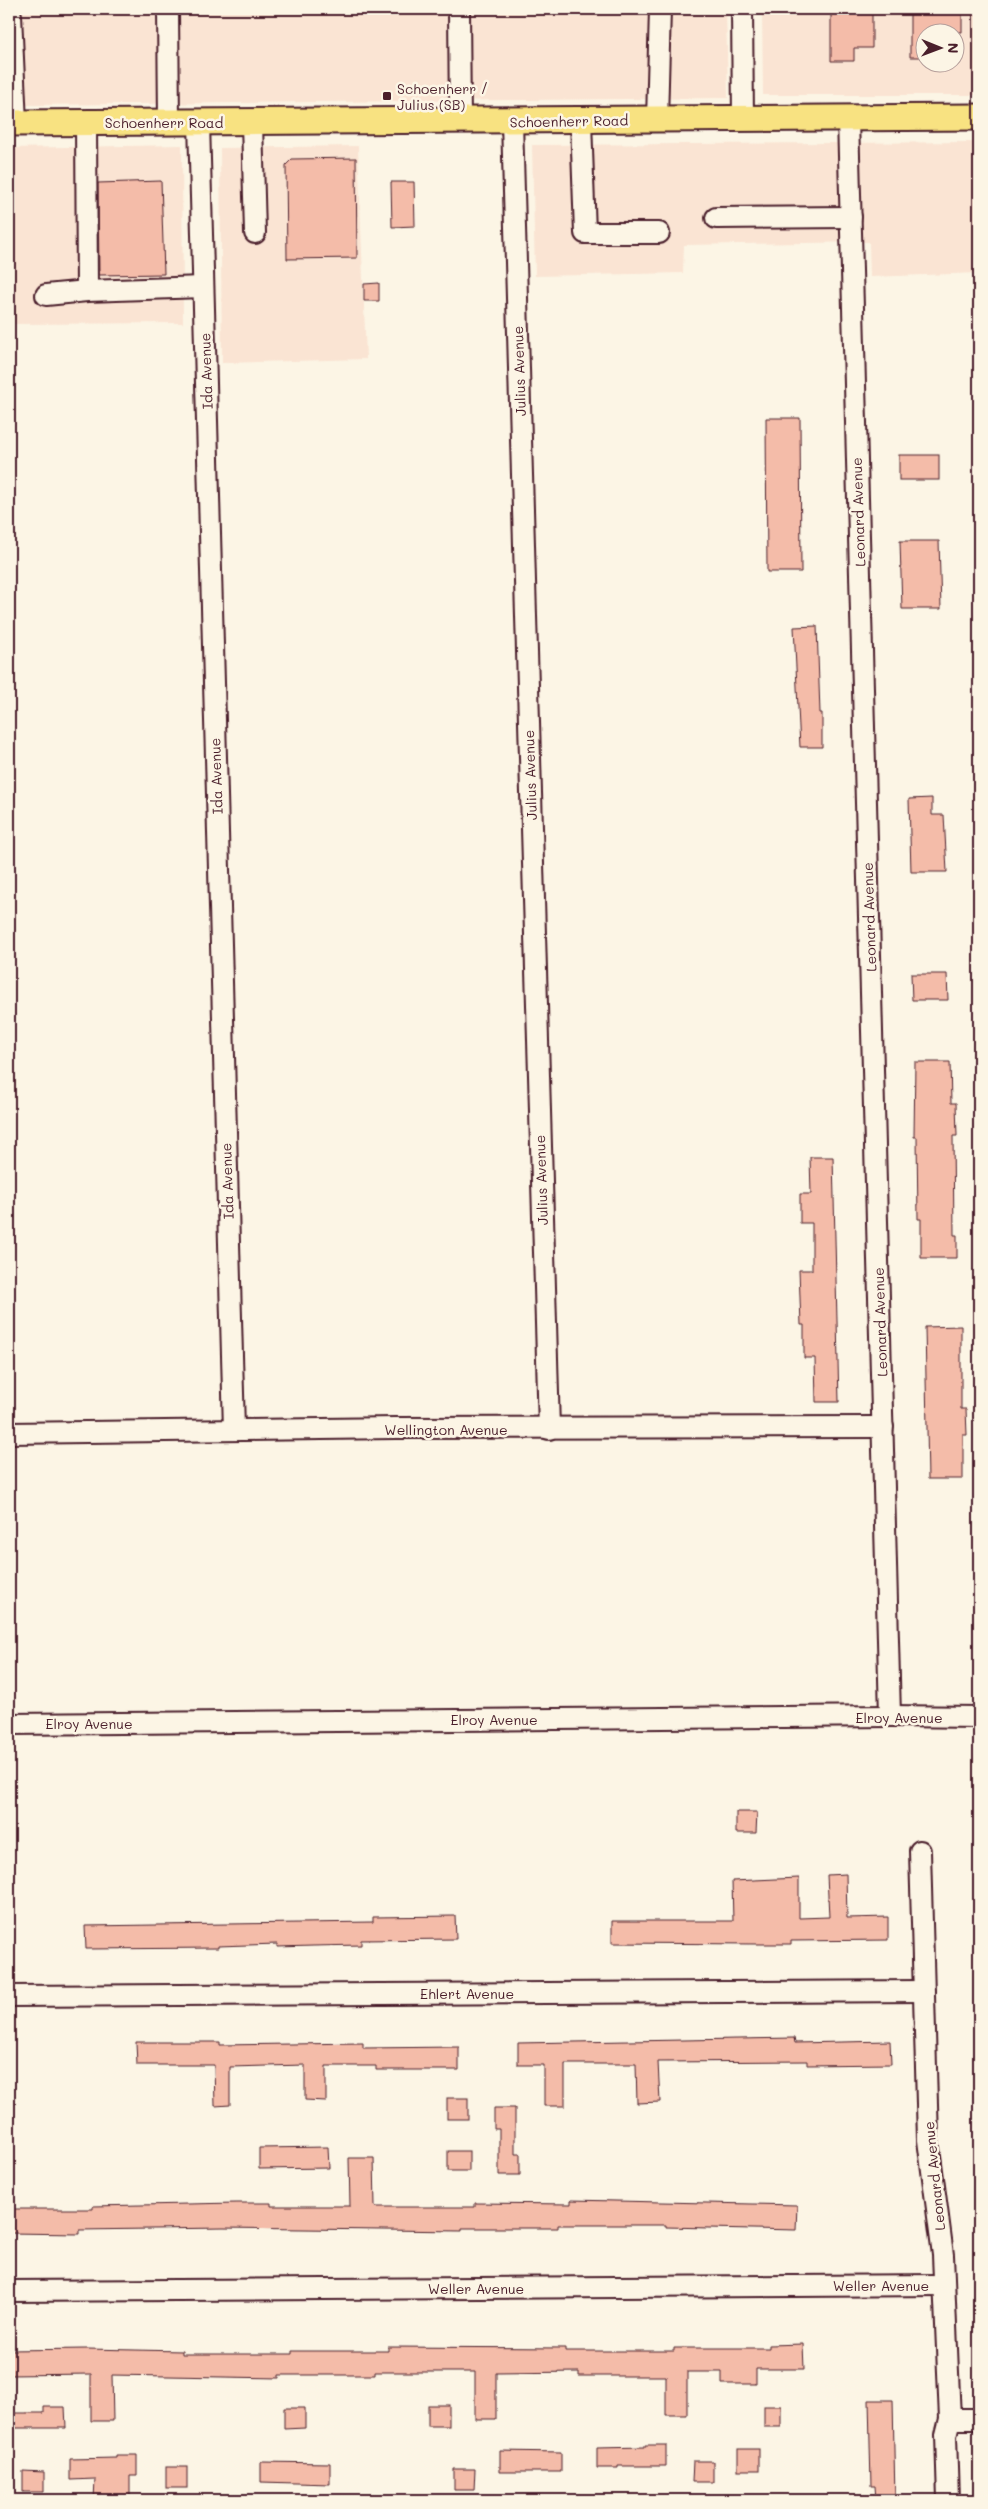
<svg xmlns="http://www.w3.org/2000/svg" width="988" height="2509" font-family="Mali,sans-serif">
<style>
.built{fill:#fae4d3;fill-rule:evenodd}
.building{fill:#f4bca9;stroke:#4a1f2b}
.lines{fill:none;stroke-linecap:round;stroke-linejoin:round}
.minor-casing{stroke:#4a1f2b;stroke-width:24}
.major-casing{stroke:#4a1f2b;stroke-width:29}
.minor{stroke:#fcf5e5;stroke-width:20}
.major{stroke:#f8e281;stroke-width:25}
.poi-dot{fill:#4a1f2b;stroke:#fcf5e5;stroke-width:2}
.labels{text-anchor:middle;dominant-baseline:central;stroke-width:5;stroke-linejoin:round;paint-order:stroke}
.poi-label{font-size:14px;fill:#4a1f2b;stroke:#fcf5e5;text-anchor:start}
.street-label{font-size:14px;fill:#4a1f2b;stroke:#fcf5e5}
</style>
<rect width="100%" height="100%" fill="#fcf5e5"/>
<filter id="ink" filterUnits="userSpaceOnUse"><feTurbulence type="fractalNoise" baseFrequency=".02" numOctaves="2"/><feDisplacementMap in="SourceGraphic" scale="10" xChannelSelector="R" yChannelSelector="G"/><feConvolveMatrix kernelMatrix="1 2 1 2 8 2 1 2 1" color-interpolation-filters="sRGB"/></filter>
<g filter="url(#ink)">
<g class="built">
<path d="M9 9H726L728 98 23 105Z"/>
<path d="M762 9H979V95H763ZM926 32H956V62H926Z"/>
<path d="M979 142V273L870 277 869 242 684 245 683 273 535 276 532 145Z"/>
<path d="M182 145 183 323 9 324V148Z"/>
<path d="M358 146 366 359 222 363 220 148Z"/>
</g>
<g class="building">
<path d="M831 9H872V48H854V61H831Z"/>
<path d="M910 9H962V32H926V57H910Z"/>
<path d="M356 158 357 258 287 259 286 165 292 159Z"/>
<path d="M161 181 164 274 99 275 98 183Z"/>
<path d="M391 182H414L415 226 392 227Z"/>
<path d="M379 283V301H364V284Z"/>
<path d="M766 418H800L801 572H767Z"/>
<rect x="899" y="455" width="40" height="25"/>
<path d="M900 541H939L941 609H902Z"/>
<path d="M817 626 820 713H822V747H800L794 627Z"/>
<path d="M932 798V815H944L947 872H911L909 799Z"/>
<path d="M911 974H947L948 1000H912Z"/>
<path d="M915 1062H950L951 1103H956L957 1136H953L954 1235H957V1258H921V1219H918L917 1137H914Z"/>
<path d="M810 1157H833L839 1402H816L815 1358H804V1325H801L799 1270H812V1223H800V1194H811Z"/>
<path d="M961 1326V1409H966L967 1435H963V1479H928L925 1327Z"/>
<path d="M736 1812H757L756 1833H736Z"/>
<path d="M846 1874 847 1918 888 1917V1940L791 1941V1944H756L612 1943V1921H733L732 1881 799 1878V1918L829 1917 827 1875Z"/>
<path d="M455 1916 456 1939 361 1940V1945L313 1946 277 1947V1944L218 1946V1948L86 1949 85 1926 373 1922V1917Z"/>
<path d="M794 2038 795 2043 890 2041 891 2064 807 2065V2061L658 2062 660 2102 637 2103 636 2064H565V2106H544V2065H518V2043Z"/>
<path d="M136 2042H220V2045L363 2043V2048L459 2047V2070H376V2066H326V2101L305 2100V2065L230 2067V2105L215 2106 214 2065H137Z"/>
<rect x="447" y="2098" width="21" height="21"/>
<path d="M494 2108H515V2154H520V2175H499V2129H494Z"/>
<path d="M328 2147 329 2168 259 2169V2148Z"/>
<rect x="448" y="2151" width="21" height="20"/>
<path d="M349 2158H374L375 2207H475V2203L571 2204V2200L797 2205 796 2230 666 2227V2225H558V2228H462V2231L223 2228 79 2230V2234L9 2233V2209H93V2206L236 2203H271V2206H350Z"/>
<path d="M803 2344 804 2369H756V2384H722V2372H687V2415H666V2376H579V2372L496 2373V2419H475V2372H375V2375H279V2378L112 2375 113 2421H91V2374L9 2375V2350L87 2349 182 2351V2354H292V2351H388V2347L565 2348V2351H674V2348H769V2345Z"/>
<path d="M869 2400H893L895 2500H876L875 2486H871Z"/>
<rect x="428" y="2405" width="21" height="21"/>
<rect x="764" y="2406" width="17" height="21"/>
<path d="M44 2407H65L66 2428H9V2413H44Z"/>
<path d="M284 2408H305V2428L284 2429Z"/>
<path d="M645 2445H666V2466H618V2468H597V2448L645 2447Z"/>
<rect x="738" y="2449" width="21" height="21"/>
<path d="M500 2451 561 2452V2472H500Z"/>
<path d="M116 2455H137V2476H130V2500H94L95 2479 70 2480V2459L116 2458Z"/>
<path d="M693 2461H713V2482H692Z"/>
<path d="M261 2462 330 2463V2484L261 2482Z"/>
<rect x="166" y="2467" width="21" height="21"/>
<path d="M454 2469H475L474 2490H454Z"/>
<path d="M23 2471 44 2472V2492H23Z"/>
</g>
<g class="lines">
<g class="minor-casing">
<g id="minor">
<path d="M168 9 169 122"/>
<path d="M459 9 460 121"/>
<path d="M742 9 743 119"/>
<path d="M9 13 11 15 16 123"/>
<path d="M848 118 890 1716"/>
<path d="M657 120 660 9"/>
<path d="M512 121 549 1429"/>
<path d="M581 121 585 233H659"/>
<path d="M86 122 87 291 203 287"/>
<path d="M199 122 234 1430"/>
<path d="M252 122 255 233"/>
<path d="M716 218 851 217"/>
<path d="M46 295 87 291"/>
<path d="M9 1433 395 1428 883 1427"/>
<path d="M9 1724 890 1716 979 1717"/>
<path d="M920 1851 928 2140 943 2255 950 2419 946 2435 948 2500"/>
<path d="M9 1996 924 1991"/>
<path d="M9 2291 944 2285"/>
<path d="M950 2419H979"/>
</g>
</g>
<g class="major-casing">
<path id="major" d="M9 123 979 117"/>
</g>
<use href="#minor" class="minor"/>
<use href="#major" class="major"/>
</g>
</g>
<rect class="poi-dot" x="382" y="91" width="10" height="10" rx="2.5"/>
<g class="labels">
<g class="poi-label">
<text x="397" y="88">Schoenherr /<tspan x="397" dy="16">Julius (SB)</tspan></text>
</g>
<g class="street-label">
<text transform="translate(569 121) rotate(-1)">Schoenherr Road</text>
<text x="164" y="122">Schoenherr Road</text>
<text transform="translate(206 371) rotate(-92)">Ida Avenue</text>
<text transform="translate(519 371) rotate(-92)">Julius Avenue</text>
<text transform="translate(858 512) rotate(-92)">Leonard Avenue</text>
<text transform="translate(530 775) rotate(-92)">Julius Avenue</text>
<text transform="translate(216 776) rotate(-92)">Ida Avenue</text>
<text transform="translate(869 917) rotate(-92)">Leonard Avenue</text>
<text transform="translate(541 1180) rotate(-92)">Julius Avenue</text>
<text transform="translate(227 1181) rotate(-92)">Ida Avenue</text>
<text transform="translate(880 1322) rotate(-92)">Leonard Avenue</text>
<text x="446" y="1429">Wellington Avenue</text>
<text x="899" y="1717">Elroy Avenue</text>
<text x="494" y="1719">Elroy Avenue</text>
<text x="89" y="1723">Elroy Avenue</text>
<text x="467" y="1993">Ehlert Avenue</text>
<text transform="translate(934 2176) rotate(-96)">Leonard Avenue</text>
<text x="881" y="2285">Weller Avenue</text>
<text x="476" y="2288">Weller Avenue</text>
</g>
</g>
<rect width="988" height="2509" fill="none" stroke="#fcf5e5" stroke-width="30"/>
<rect x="15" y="15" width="958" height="2479" fill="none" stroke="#4a1f2b" stroke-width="2" filter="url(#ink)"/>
<g transform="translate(940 48) rotate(91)"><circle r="24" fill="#fcf5e5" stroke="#b59f9b"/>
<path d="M0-4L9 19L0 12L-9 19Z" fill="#4a1f2b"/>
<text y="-8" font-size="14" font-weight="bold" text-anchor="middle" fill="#4a1f2b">N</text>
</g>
</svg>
